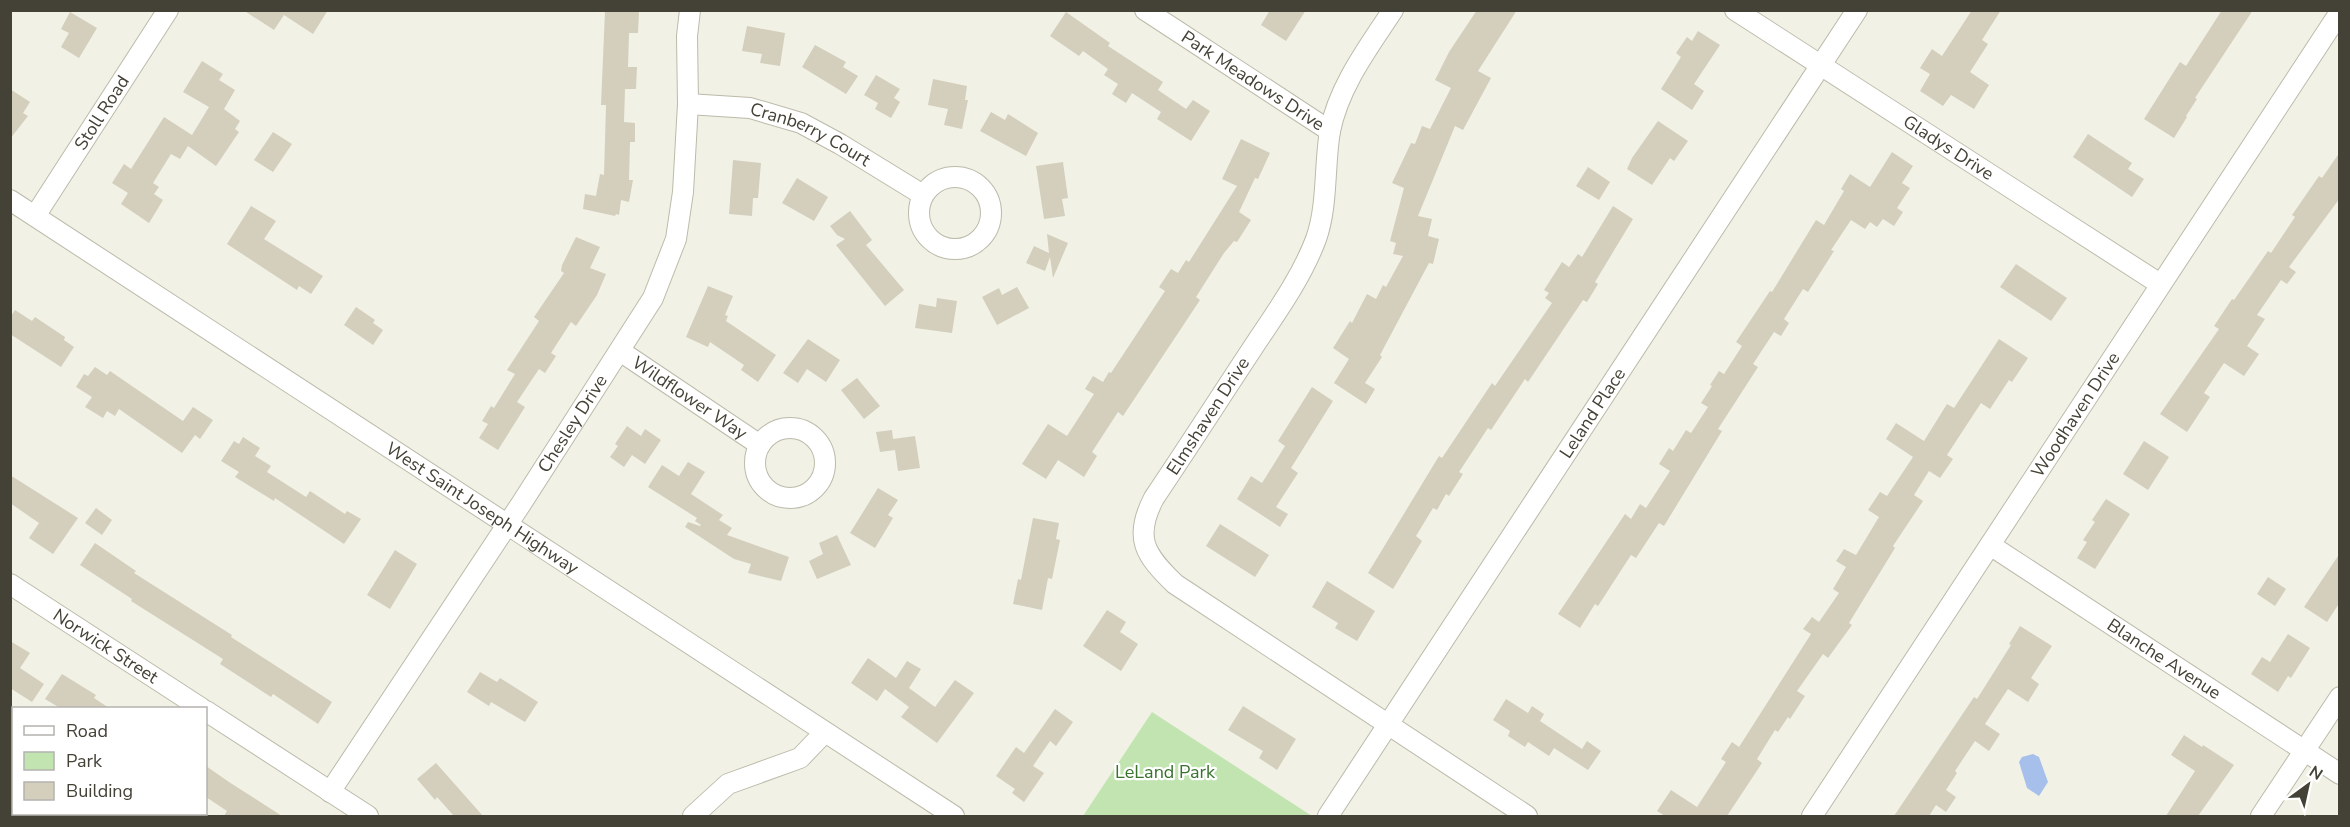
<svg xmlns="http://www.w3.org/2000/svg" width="2350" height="827" font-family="'Nunito Sans',sans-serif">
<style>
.green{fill:#c1e4b1}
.water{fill:#a6bfeb}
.building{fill:#d3cfbc}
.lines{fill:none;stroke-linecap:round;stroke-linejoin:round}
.minor-casing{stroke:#bcbaa9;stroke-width:22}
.minor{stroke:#fff;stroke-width:20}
.labels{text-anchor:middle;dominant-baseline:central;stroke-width:4.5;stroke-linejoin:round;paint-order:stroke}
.street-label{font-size:18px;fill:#444236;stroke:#fff}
.park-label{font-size:18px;fill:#38722d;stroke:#fff}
</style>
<rect width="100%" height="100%" fill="#f2f1e6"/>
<path class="green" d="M1152 712 1312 816H1083Z"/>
<path class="water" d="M2033 754 2039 757 2048 782 2039 796 2027 788 2019 762 2022 757Z"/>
<g class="building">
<path d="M243 10H328L313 34 284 15 274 30Z"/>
<path d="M1270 10H1306L1286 41 1261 25Z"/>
<path d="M1477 10H1517L1478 71 1491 78 1463 130 1455 126 1418 216 1432 219 1428 236 1439 239 1433 264 1429 263 1380 355 1382 357 1365 383 1375 389 1366 404 1334 383 1349 359 1333 348 1350 321 1352 323 1367 294 1376 299 1383 285 1386 287 1403 256 1393 254 1396 243 1390 241 1404 188 1392 183 1411 143 1415 144 1422 126 1430 129 1451 88 1435 80 1449 52Z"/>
<path d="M1972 10H2001L1982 40 1988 44 1970 72 1989 85 1974 109 1951 95 1943 106 1920 91 1930 74 1920 68 1932 49 1942 56Z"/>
<path d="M2222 10H2253L2195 98 2197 99 2186 116 2187 117 2174 138 2144 119 2180 62 2186 66Z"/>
<path d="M605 11 639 12 638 33H629L628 67H637L636 89H625L624 122 635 123V142H630L629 180H633L629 202 621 200 619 215 616 214 615 216 583 209 585 194 596 196 600 174 604 175 606 105H601Z"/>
<path d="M70 12 97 28 79 58 61 47 69 33 61 29Z"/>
<path d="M1066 12 1110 43 1108 46 1163 82 1158 90 1186 109 1193 100 1210 111 1191 141 1157 119 1161 112 1132 93 1126 103 1112 94 1118 84 1104 75 1108 69 1083 51 1079 56 1050 36Z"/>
<path d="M747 26 785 33 780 66 760 63 762 54 742 51Z"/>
<path d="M1698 31 1720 45 1694 84 1704 91 1692 110 1661 89 1681 57 1676 53 1687 37 1692 41Z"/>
<path d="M815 45 846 62 843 67 858 76 846 94 802 67Z"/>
<path d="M202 61 223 74 219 80 235 90 224 109 240 121 235 129 239 132 216 166 188 146 180 159 171 154 153 183 159 187 154 194 163 200 149 223 121 204 128 193 112 183 124 164 131 169 164 117 192 135 209 107 183 92Z"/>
<path d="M876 75 900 89 894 98 900 102 891 118 875 109 878 103 864 95Z"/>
<path d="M933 79 967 86 965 100H968L962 129 944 125 948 109 928 105Z"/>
<path d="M10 89 30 102 23 113 28 116 10 139Z"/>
<path d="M991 112 1005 120 1008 114 1038 133 1026 156 980 131Z"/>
<path d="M1658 121 1688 141 1674 161 1670 158 1652 185 1627 169 1632 158Z"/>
<path d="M273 132 292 144 273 172 254 160Z"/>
<path d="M2088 134 2132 163 2128 169 2144 179 2132 197 2073 157Z"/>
<path d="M1241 139 1270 153 1258 179 1255 178 1239 212 1251 220 1237 242 1234 241 1224 253 1196 297 1200 300 1123 416 1118 412 1092 452 1097 456 1084 477 1058 460 1046 479 1022 464 1048 424 1067 436 1094 394 1085 389 1093 376 1103 382 1109 372 1111 373 1165 291 1159 287 1171 269 1178 273 1186 260 1189 262 1237 186 1222 179Z"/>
<path d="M1892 152 1913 166 1902 183 1910 188 1897 208 1903 212 1894 226 1883 219 1877 227 1870 222 1865 229 1851 220 1831 250 1834 251 1808 292 1803 289 1784 319 1789 323 1781 336 1774 332 1753 364 1758 367 1718 429 1722 431 1664 526 1659 523 1636 558 1631 555 1598 606 1595 604 1580 628 1558 614 1625 514 1631 519 1640 504 1646 508 1670 471 1659 464 1669 448 1673 451 1686 430 1691 433 1708 407 1701 403 1712 386 1710 385 1719 371 1724 374 1742 346 1736 342 1770 291 1772 292 1816 220 1824 225 1844 191 1841 189 1850 174 1870 187Z"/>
<path d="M2340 152V198L2289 267 2296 272 2287 284 2281 280 2257 315 2265 319 2247 346 2259 354 2244 376 2224 363 2204 393 2210 397 2187 432 2160 414 2219 329 2214 326 2232 299 2234 300 2268 251 2271 253 2295 217 2292 215 2319 176 2322 178Z"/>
<path d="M733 160 761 163 758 198H753L752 216 729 214Z"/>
<path d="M1063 162 1068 198 1062 199 1065 216 1044 219 1036 166Z"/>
<path d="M1588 167 1610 182 1599 200 1576 186Z"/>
<path d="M797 178 828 197 814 221 782 203Z"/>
<path d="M251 206 276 221 264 239 323 276 311 294 299 286 297 290 227 244Z"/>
<path d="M1613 206 1633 219 1595 282 1598 284 1587 302 1583 300 1528 382 1525 379 1491 430 1488 428 1459 472 1463 474 1449 496 1446 494 1437 510 1433 508 1416 536 1422 541 1393 589 1368 573 1439 456 1442 458 1492 383 1495 386 1552 303 1545 298 1549 293 1544 290 1562 262 1569 267 1578 254 1582 257Z"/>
<path d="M850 211 872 240 866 245 904 290 885 306 836 245 845 239 837 235 830 226Z"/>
<path d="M1047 234 1068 243 1053 278 1050 257 1045 271 1026 263 1034 246 1049 253Z"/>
<path d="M576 237 600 247 590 268 606 274 597 295 576 326 571 322 551 353 556 356 545 373 539 369 517 402 525 407 498 450 479 438 488 424 482 421 491 406 494 408 515 374 507 370 539 321 534 317 564 273 561 271 562 265Z"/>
<path d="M2016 264 2067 298 2051 321 2000 287Z"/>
<path d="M708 286 733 296 725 315 728 316 726 321 776 355 758 382 741 370 744 365 710 342 708 347 686 337Z"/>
<path d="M1017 287 1029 308 997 325 982 297 999 288 1002 295Z"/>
<path d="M937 298 957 301 952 333 915 328 919 304 936 307Z"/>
<path d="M356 307 375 320 373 323 383 330 373 345 344 325Z"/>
<path d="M15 310 32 321 35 317 65 337 64 340 74 347 61 367 10 334V318Z"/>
<path d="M808 339 840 360 826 382 807 369 798 383 783 373Z"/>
<path d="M1999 339 2028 358 2012 382 2009 380 1990 409 1981 403 1947 455 1953 459 1940 478 1929 471 1914 495 1923 501 1893 546 1895 548 1849 623 1852 625 1828 658 1823 654 1797 691 1805 696 1790 719 1788 717 1778 732 1775 730 1757 759 1762 763 1727 816H1665L1657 811 1671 790 1697 807 1726 762 1721 759 1732 742 1739 747 1811 634 1803 629 1812 617 1819 622 1839 593 1833 589 1846 567 1836 561 1844 549 1856 555 1879 517 1868 510 1880 492 1887 496 1913 457 1886 439 1896 423 1924 441 1947 404 1954 408Z"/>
<path d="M95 367 107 375 110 371 183 421 193 407 213 420 200 439 195 435 182 453 119 409 115 416 107 411 103 418 85 407 92 397 76 387 84 374 88 376Z"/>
<path d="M857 378 880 406 864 419 841 390Z"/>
<path d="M1312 387 1333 401 1291 468 1298 473 1276 507 1288 514 1280 527 1237 499 1251 476 1262 483 1285 446 1278 441Z"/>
<path d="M627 426 641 436 645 429 661 440 645 464 632 455 624 467 610 457 618 446 615 444Z"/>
<path d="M892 430 893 439 915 436 920 468 898 471 895 450 880 452 876 432Z"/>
<path d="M243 437 260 448 255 456 271 466 267 472 306 497 310 491 345 514 347 511 361 519 344 544 275 498 274 501 235 477 239 472 221 461 234 441 239 444Z"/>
<path d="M2144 441 2169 457 2148 490 2123 474Z"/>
<path d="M688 462 705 472 691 494 723 515 719 520 732 528 727 535 789 557 781 581 748 573 751 564 734 559 685 527 688 522 700 526 701 525 695 521 697 518 648 487 662 465 679 476Z"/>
<path d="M10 475 78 518 53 554 29 538 39 523 10 503Z"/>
<path d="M878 488 898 500 888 515 893 518 875 548 850 533Z"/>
<path d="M2106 499 2130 514 2095 569 2077 558 2087 542 2083 540 2095 522 2092 520Z"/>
<path d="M96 508 112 520 102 535 85 523Z"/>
<path d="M1033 518 1059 523 1056 539 1060 540 1052 579 1048 578 1042 610 1013 604 1018 579 1021 580Z"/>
<path d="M1220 524 1269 555 1255 577 1206 546Z"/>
<path d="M837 535 851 565 817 579 809 561 823 554 819 543Z"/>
<path d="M95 543 136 571 134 573 232 635 231 637 332 702 318 724 273 694 271 697 220 664 223 659 131 601 132 599 80 565Z"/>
<path d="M395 550 417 564 390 609 367 595Z"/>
<path d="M2340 553V602L2327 622 2304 607Z"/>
<path d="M2268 577 2286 589 2275 606 2257 594Z"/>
<path d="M1327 581 1375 611 1357 641 1335 628 1338 623 1312 607Z"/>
<path d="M1107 610 1126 622 1120 632 1138 644 1121 671 1083 646Z"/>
<path d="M2020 626 2052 646 2031 678 2039 684 2028 702 2008 689 1985 724 2000 734 1989 751 1975 741 1955 771 1957 773 1946 790 1956 797 1946 812 1936 805 1929 816H1894L1974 697 1977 699 2011 645 2009 644Z"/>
<path d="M2288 634 2310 648 2291 678 2288 676 2278 692 2251 674 2262 657 2270 662Z"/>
<path d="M10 641 30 653 20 668 44 684 32 702 10 688Z"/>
<path d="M868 658 896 678 907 661 921 669 909 688 935 707 955 680 974 693 937 743 901 717 909 707 885 689 877 701 851 683Z"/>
<path d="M480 672 497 682 500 678 538 702 525 722 491 702 489 706 467 692Z"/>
<path d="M62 674 96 695 94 698 109 708H60L45 699Z"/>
<path d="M1506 699 1528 713 1532 706 1544 714 1540 721 1582 749 1587 741 1601 751 1588 770 1554 748 1549 756 1528 742 1525 747 1508 736 1510 731 1493 720Z"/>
<path d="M1243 706 1296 739 1277 770 1259 758 1263 751 1228 730Z"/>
<path d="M1055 709 1073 722 1056 746 1050 741 1033 766 1044 773 1024 802 1012 793 1015 789 996 776 1016 747 1024 753Z"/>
<path d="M2184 735 2202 747 2203 745 2234 765 2198 816H2166L2195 771 2171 755Z"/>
<path d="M436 763 467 798 483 816H454L437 797 435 800 417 779Z"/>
<path d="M206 766 229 782 282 816H224L227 811 206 797Z"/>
</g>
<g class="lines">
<g class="minor-casing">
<g id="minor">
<path id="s1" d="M1145 10 1330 131"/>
<path d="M1393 10C1368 48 1339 86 1330 131 1324 166 1328 205 1316 239 1301 279 1275 314 1252 349 1219 399 1187 449 1154 498 1133 538 1145 555 1175 584L1527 816"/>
<path id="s2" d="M1735 10 2160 284"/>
<path id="s3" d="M688 104 750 108 801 123 840 144 923 195"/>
<circle cx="955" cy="213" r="36"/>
<path id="s4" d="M10 200 954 816"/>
<path id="s5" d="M35 216 168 10"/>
<path id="s6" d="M620 351 760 445"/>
<circle cx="790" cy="463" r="35"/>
<path id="s7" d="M1990 545 2340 774"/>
<path id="s8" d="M10 584 201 708"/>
<path d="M206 711 368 816"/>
<path id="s9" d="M330 792 521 504 653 298 676 239 683 192 688 104 687 36 690 10"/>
<path d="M693 816 728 784 800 758 824 733"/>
<path id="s10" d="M1328 816 1857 10"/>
<path id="s11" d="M1812 816 2340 12"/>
<path d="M2261 816 2340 697"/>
</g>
</g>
<use href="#minor" class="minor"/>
</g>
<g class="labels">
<g class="street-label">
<text stroke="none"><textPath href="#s1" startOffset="129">Park Meadows Drive</textPath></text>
<text stroke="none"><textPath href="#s5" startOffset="123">Stoll Road</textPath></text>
<text stroke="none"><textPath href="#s3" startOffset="128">Cranberry Court</textPath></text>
<text stroke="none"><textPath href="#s2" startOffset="254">Gladys Drive</textPath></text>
<text stroke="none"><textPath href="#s6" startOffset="84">Wildflower Way</textPath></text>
<text stroke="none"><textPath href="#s10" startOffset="482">Leland Place</textPath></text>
<text stroke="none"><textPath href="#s11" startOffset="480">Woodhaven Drive</textPath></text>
<text transform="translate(1208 416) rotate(-57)">Elmshaven Drive</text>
<text stroke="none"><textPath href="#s9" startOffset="441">Chesley Drive</textPath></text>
<text stroke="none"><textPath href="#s4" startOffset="564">West Saint Joseph Highway</textPath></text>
<text stroke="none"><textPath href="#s8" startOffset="114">Norwick Street</textPath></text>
<text stroke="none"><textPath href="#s7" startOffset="208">Blanche Avenue</textPath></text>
</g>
<g class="park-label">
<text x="1165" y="772">LeLand Park</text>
</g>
</g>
<rect width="2350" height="827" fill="none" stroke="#444236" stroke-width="24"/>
<rect x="12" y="707" width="195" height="108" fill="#ffffff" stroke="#b4b3af" stroke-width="1.5"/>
<rect x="24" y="726" width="30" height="9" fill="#ffffff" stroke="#b4b3af" stroke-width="1.5"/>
<text x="66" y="737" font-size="18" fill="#444236">Road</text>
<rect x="24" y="752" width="30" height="18" fill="#c1e4b1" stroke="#b4b3af" stroke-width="1.5"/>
<text x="66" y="767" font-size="18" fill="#444236">Park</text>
<rect x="24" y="782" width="30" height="18" fill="#d3cfbc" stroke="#b4b3af" stroke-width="1.5"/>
<text x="66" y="797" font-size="18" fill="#444236">Building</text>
<g transform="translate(2308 785) rotate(33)" stroke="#ffffff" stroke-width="4.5" paint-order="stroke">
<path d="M0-4.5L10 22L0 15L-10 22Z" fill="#444236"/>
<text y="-9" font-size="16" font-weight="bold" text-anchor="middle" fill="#444236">N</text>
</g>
</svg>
